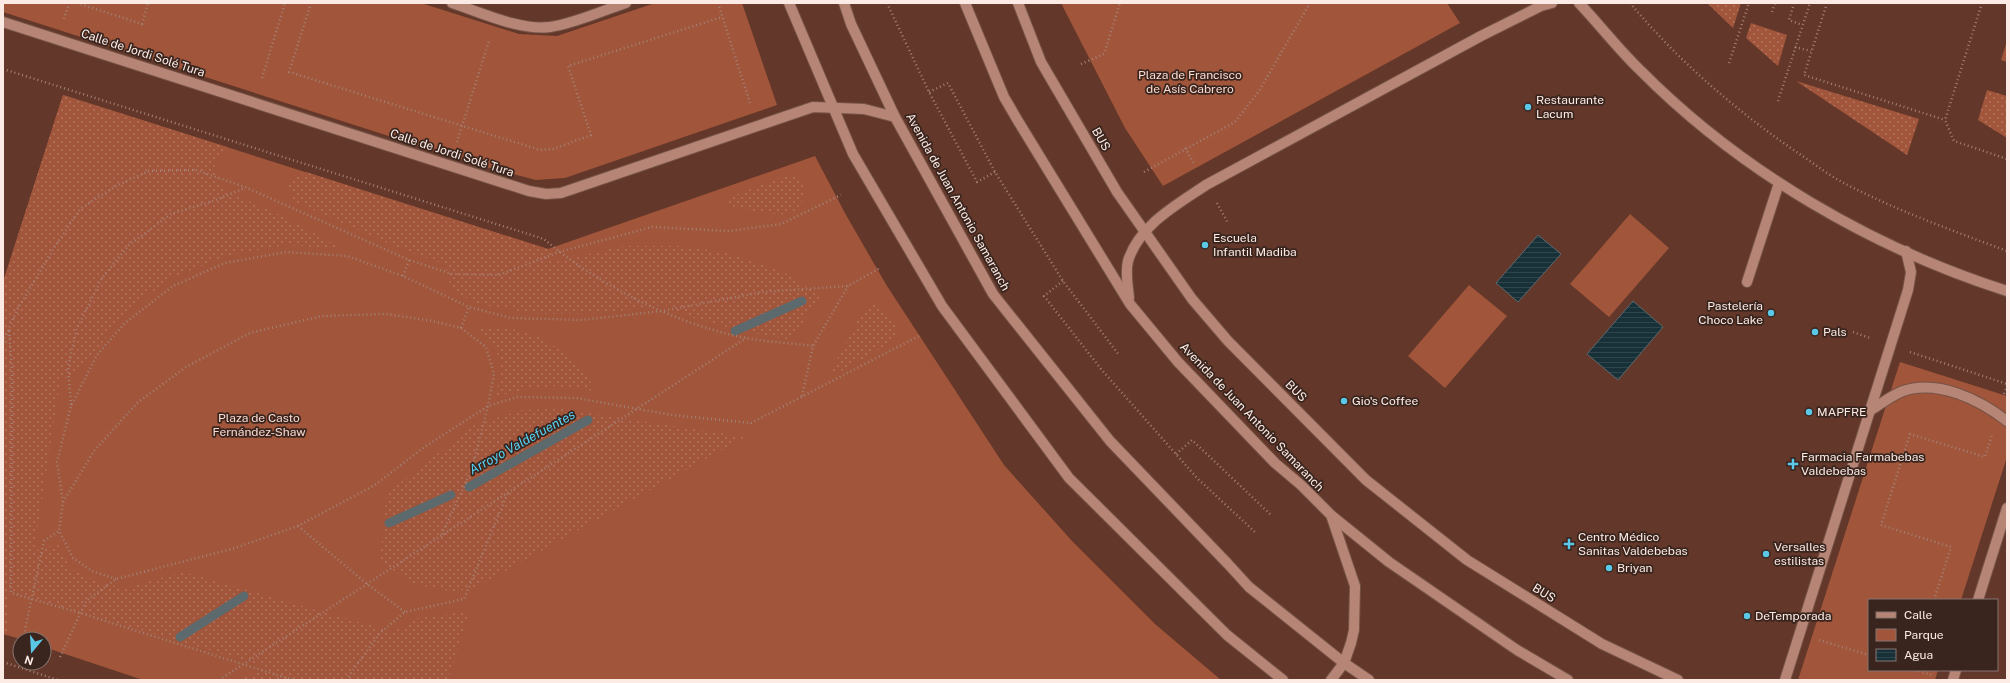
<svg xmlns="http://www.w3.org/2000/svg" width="2010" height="683" font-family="'Public Sans',sans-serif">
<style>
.green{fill:#a1553a}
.garden{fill:url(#garden-dots)}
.water{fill:url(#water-rules);stroke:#5c696d}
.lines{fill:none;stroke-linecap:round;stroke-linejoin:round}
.stream{stroke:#5c696d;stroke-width:9}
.minor-casing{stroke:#755347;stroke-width:12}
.path{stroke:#a38277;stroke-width:2.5;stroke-dasharray:1 3;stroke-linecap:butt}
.minor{stroke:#b78575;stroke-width:10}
.poi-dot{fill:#5bc8e7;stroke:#39251e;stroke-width:1.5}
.labels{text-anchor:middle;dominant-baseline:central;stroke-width:3.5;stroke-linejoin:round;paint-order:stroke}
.street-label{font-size:12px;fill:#fcebe5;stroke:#39251e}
.park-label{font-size:12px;fill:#fbdacf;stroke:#39251e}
.poi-label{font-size:12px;fill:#fcebe5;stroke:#39251e;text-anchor:start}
.water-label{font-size:13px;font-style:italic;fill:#57d5f8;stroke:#39251e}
</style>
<defs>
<pattern id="garden-dots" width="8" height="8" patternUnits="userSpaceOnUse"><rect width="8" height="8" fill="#a1553a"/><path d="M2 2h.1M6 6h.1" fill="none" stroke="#b47660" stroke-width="1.8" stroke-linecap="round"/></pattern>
<pattern id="water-rules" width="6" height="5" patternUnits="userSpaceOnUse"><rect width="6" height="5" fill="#183139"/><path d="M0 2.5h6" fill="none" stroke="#2f454c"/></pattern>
</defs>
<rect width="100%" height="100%" fill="#633729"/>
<g class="green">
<path d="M3 3H421L519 34 557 36 655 3H742L777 105 565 178 536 180 482 166 3 12Z"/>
<path d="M1061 3H1447L1460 23 1163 186 1125 128Z"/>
<path d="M2007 41V62L2001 60Z"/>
<path d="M63 95 548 249 815 156 846 215 887 286 1004 465 1072 541 1155 624 1221 680H143L44 647V639H20L3 634V282Z"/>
<path d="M1630 214 1669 248 1609 317 1570 284Z"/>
<path d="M1469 285 1507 316 1445 388 1408 356Z"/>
<path d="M1900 362 2007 396V457L1961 600H1869V670H1938L1935 680H1798Z"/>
</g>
<g class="garden">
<path d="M1707 3H1741L1733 28Z"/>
<path d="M1751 23 1787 35 1778 66 1746 38Z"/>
<path d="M1796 81 1919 119 1907 155Z"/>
<path d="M1987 90 2007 96V138L1978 120Z"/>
<path d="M63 95 227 147 214 166 223 190 274 212 343 249 286 245 230 255 175 276 129 308 84 366 60 382 34 551 58 544 71 569 97 582 125 588 183 572 394 632 414 619 470 611 448 680H241L265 666 7 591V635L3 634V282Z"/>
<path d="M306 172 548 249 555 262 623 246H682L729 253 785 273 821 295 791 340 747 332 693 318 665 305 603 313 541 314 482 305 453 292 444 264 406 251 293 201 288 182Z"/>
<path d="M787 175 800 179 806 192C803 200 800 207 792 212 780 219 739 208 725 204V199Z"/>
<path d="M873 305 883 307C891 318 902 326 895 340L836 374 831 371 864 309Z"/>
<path d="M476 328C487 328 498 327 509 329 544 332 580 361 596 391L555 386 521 390 496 397C499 382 504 359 493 345 489 339 481 333 476 328Z"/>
<path d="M563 409 745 437 478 586 455 592 413 584 380 561 387 493 475 425 522 410Z"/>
</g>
<g class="water">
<path d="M1538 235 1561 254 1518 302 1496 283Z"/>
<path d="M1633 301 1663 327 1618 380 1587 354Z"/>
</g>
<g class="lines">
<g class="stream">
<path d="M735 331 802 301"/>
<path d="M469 487 588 420"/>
<path d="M389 523 451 495"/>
<path d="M180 637 244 596"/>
</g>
<g class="minor-casing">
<g id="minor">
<path d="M452 3C480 12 520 31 550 27 576 23 601 11 626 3"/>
<path d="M789 3 853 154 942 306 1069 478 1227 635 1283 680"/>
<path d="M844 3 851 24 895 117 993 294 1110 441 1228 564 1249 587 1344 663 1369 680"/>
<path d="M965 3 1004 97 1018 121 1130 304 1178 362 1275 463 1301 485 1332 516 1389 562 1517 650 1568 680"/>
<path d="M1018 3 1041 62 1117 192 1192 299 1228 341 1366 480 1467 560 1602 644 1678 680"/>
<path d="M1579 3C1600 25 1618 49 1640 70 1740 171 1872 248 2007 291"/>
<path d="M3 22 529 191 546 194 561 193 813 107 864 109 895 117"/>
<path d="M1747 282 1779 183"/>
<path d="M1129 298C1128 286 1125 273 1128 261 1139 225 1178 204 1206 185L1481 36 1541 6 1552 3"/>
<path d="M1871 410C1881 404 1892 395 1903 391 1938 379 1980 400 2007 421"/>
<path d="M1978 600 2007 508"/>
<path d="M1331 680 1344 663 1351 643 1354 630 1355 586 1332 518"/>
<path d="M1785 680 1908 290 1911 272 1906 251"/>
<path d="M1953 680 1956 670"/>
</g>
</g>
<g class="path">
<path d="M77 3 142 24 148 3"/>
<path d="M311 3 289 72 540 150 553 149 591 135 568 66 722 17"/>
<path d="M718 3 750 103"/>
<path d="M887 3 929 92 977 182 995 172"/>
<path d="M1630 3C1679 62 1741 115 1804 157 1817 166 1829 175 1842 182 1895 210 1951 230 2007 251"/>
<path d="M1794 3 1789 20 1802 25"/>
<path d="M1827 3 1804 75 1945 120"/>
<path d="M1982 3 1945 120 1954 141 2007 159"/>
<path d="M1772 12 1775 3"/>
<path d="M64 19 69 3"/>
<path d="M1795 47 1811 51"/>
<path d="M1729 63 1749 3"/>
<path d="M1081 64 1104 54 1120 3"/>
<path d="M3 69 544 239C598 285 675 324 746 338 768 342 791 343 813 346"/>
<path d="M262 78 285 3"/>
<path d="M929 92 948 83 995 172 1063 281 1119 355"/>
<path d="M1778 101 1810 3"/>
<path d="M457 142 489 41"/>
<path d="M1185 148 1195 165"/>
<path d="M1144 172 1235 122 1259 91 1310 3"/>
<path d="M1217 203 1228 223"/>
<path d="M403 276 409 260"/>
<path d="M1063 281 1044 296 1101 369 1197 478 1256 533"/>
<path d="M461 328 469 307"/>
<path d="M9 331 12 369 11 593 80 613 293 680"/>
<path d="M1853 332 1870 338"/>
<path d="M3 342 17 310 54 248 80 209 116 186 149 171 196 170 245 187 409 260 452 274 499 275 559 252 652 227 729 231 781 224 841 195"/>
<path d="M1910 352 2007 384"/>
<path d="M2004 394 2007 386"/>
<path d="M802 396 813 346 848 286"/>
<path d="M71 405 68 367 77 328 102 278 129 245 171 214 213 201 245 188"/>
<path d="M1176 454 1192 440 1272 516"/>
<path d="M63 502 57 462 71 406 97 355 125 323 173 286 225 263 286 252 347 256 403 276 469 307 511 318 582 320 662 311 762 292 848 286 880 268"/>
<path d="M298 526 367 584 405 612"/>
<path d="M116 579 92 571 73 558 59 531 63 502 94 451 137 403 186 367 250 333 322 316 386 314 433 321 461 328 486 347 494 374 488 406 472 469 441 536"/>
<path d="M1934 600 1951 547 1881 525 1910 434 1985 457 1992 435"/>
<path d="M23 639 44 541 59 531"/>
<path d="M1819 640 1869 655"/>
<path d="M60 657 86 601 116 579 235 548 298 526 375 485 423 448 488 406 517 397 576 398 672 415 751 423 921 335"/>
<path d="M3 662 58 680"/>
<path d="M1915 670 1932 675"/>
<path d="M219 680 746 338"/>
<path d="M346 680 380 633 405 612 464 599 508 492"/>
</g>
<use href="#minor" class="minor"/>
</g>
<g class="poi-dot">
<circle cx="1528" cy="107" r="4"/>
<circle cx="1205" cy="245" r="4"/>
<circle cx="1771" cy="313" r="4"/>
<circle cx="1815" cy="332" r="4"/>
<circle cx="1344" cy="401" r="4"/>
<circle cx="1809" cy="412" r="4"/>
<path d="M1791 458h4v4h4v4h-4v4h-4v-4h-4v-4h4z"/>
<path d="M1567 538h4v4h4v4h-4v4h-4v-4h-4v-4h4z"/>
<circle cx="1766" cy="554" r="4"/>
<circle cx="1609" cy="568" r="4"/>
<circle cx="1747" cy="616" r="4"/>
</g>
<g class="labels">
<g class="street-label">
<text transform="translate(143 53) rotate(18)">Calle de Jordi Solé Tura</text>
<text transform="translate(1101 139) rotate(60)">BUS</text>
<text transform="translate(452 153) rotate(18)">Calle de Jordi Solé Tura</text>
<text transform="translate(958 202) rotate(61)">Avenida de Juan Antonio Samaranch</text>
<text transform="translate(1296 391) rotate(45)">BUS</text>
<text transform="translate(1252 417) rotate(46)">Avenida de Juan Antonio Samaranch</text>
<text transform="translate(1544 593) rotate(32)">BUS</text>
</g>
<g class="park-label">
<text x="1190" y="75">Plaza de Francisco<tspan x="1190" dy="14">de Asís Cabrero</tspan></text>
<text x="259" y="418">Plaza de Casto<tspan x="259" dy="14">Fernández-Shaw</tspan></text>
</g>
<g class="poi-label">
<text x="1536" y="100">Restaurante<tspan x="1536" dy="14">Lacum</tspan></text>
<text x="1213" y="238">Escuela<tspan x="1213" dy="14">Infantil Madiba</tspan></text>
<text x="1763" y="306" text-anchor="end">Pastelería<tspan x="1763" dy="14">Choco Lake</tspan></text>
<text x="1823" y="332">Pals</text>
<text x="1352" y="401">Gio's Coffee</text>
<text x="1817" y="412">MAPFRE</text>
<text x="1801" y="457">Farmacia Farmabebas<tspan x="1801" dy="14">Valdebebas</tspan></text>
<text x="1578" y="537">Centro Médico<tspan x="1578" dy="14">Sanitas Valdebebas</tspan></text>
<text x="1774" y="547">Versalles<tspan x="1774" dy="14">estilistas</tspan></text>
<text x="1617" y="568">Briyan</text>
<text x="1755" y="616">DeTemporada</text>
</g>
<g class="water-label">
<text transform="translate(522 442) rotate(-29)">Arroyo Valdefuentes</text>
</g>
</g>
<rect width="2010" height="683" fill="none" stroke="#fcebe5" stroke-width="8"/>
<rect x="1868" y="599" width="130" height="72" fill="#39251e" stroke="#87746e"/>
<rect x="1876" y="612" width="20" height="6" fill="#b78575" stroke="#87746e"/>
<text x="1904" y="619" font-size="12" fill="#fcebe5">Calle</text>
<rect x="1876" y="629" width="20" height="12" fill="#a1553a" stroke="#87746e"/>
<text x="1904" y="639" font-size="12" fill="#fcebe5">Parque</text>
<rect x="1876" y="649" width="20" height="12" fill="url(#water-rules)" stroke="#87746e"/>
<text x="1904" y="659" font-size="12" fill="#fcebe5">Agua</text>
<g transform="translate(32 651) rotate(198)"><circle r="19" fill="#39251e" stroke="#87746e"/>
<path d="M0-3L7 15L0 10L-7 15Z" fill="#5bc8e7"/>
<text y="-6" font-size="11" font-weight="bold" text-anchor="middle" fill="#fcebe5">N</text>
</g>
</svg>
